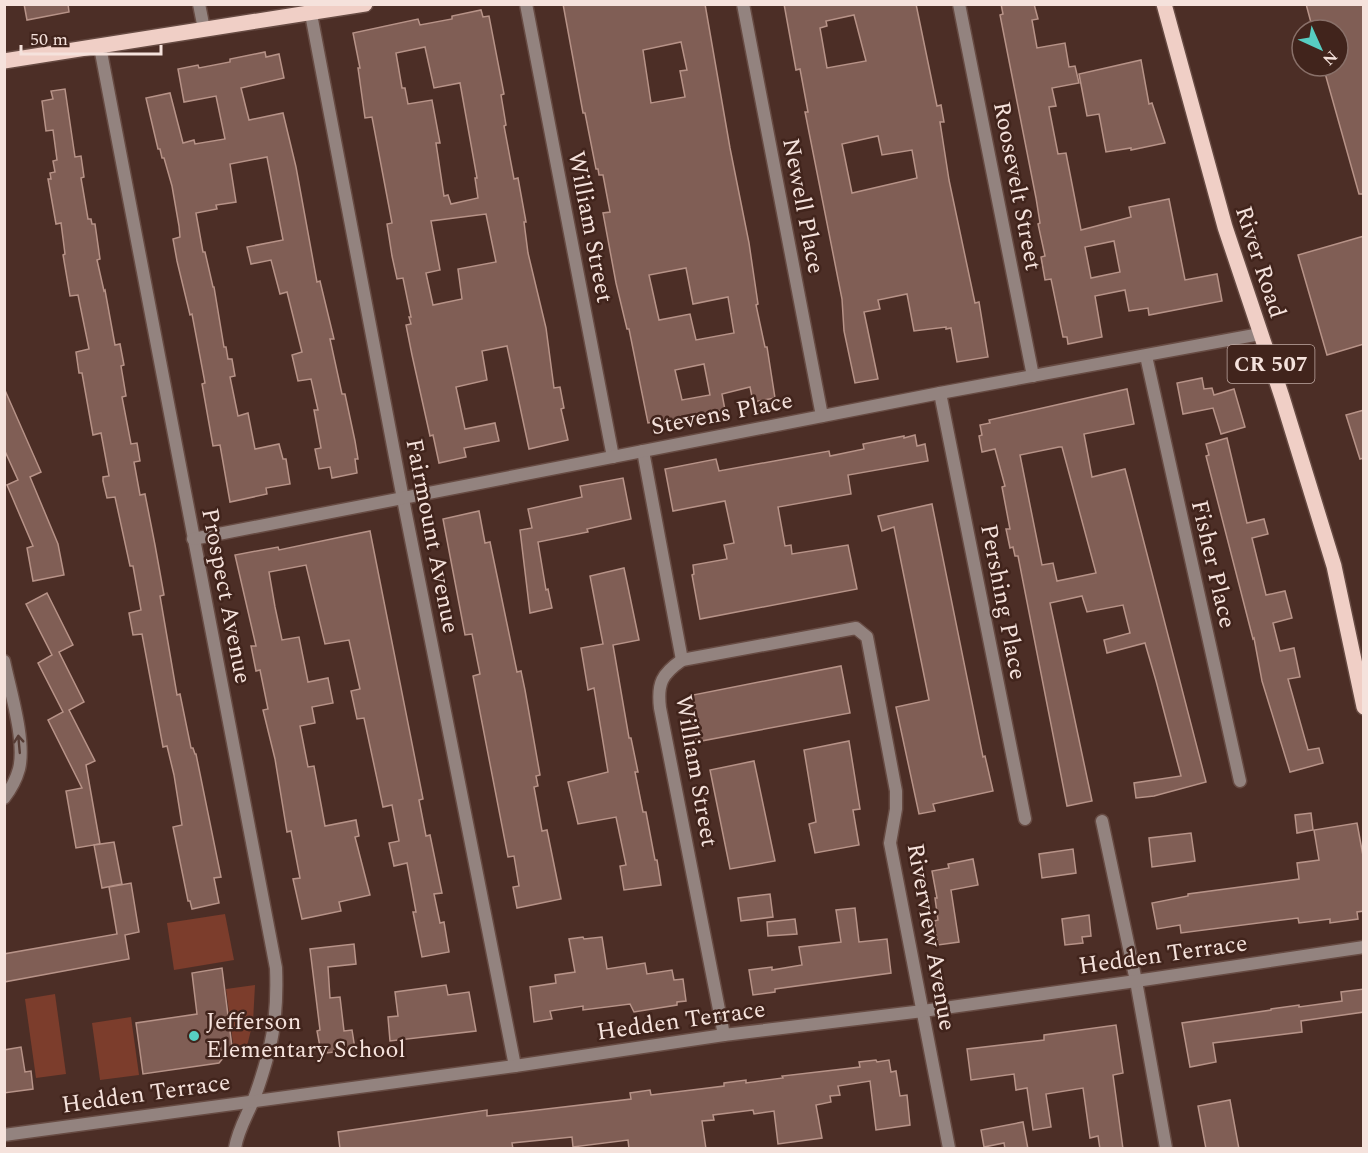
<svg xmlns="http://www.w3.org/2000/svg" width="1368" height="1153" font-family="Spectral,serif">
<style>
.green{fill:#7c3d2c}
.building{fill:#805e55;stroke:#b79388;stroke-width:1.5;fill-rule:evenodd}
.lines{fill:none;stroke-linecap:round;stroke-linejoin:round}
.minor-casing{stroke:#674b43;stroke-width:15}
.primary-casing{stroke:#674b43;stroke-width:18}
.minor{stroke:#93837f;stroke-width:12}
.primary{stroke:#f0cfc6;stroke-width:15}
.oneway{stroke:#563c35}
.poi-dot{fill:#57cec2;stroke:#41241c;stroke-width:2}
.labels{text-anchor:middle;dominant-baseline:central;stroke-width:5;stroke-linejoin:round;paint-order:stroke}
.shield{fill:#41241c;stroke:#bfa9a2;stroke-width:1.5}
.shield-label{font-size:22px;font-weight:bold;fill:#f5e2dc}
.street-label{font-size:24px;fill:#f5e2dc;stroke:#41241c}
.poi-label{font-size:24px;fill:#f5e2dc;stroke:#41241c;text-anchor:start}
</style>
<rect width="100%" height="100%" fill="#4c2e26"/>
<g class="green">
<path d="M225 914 234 960 174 970 167 923Z"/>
<path d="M255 985 253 1022 244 1058 241 1059 231 1051 233 1047 231 1045 233 1043 226 989Z"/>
<path d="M55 994 66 1074 36 1078 25 999Z"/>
<path d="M131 1017 139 1075 100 1080 92 1023Z"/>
</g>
<g class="building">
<path d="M24 4H68L69 12 27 20Z"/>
<path d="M563 4H705L730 148 749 243 758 304 756 305 765 347H767L775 398 753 402 750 387 722 394 725 410 648 423 629 329H627L616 283 603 213 610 212 603 175H599L598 169H596L585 113H583ZM681 42 687 70 680 71 685 97 651 103 643 50ZM686 268 693 304 728 297 734 333 696 340 690 314 659 320 649 275ZM704 364 710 395 682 400 675 370Z"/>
<path d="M784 4H916L937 106 941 105 944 122H940L949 180 975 303 979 302 988 357 957 362 951 328 946 329V327L914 331 907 294 878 300 880 309 864 312 878 379 855 383 844 331 842 299 805 112H808L800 69 796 70ZM854 15 866 61 827 68 820 28 827 26 826 21ZM878 136 882 155 912 150 917 178 852 193 842 144Z"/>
<path d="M1001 4H1034L1038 19 1032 20 1037 48 1065 43 1069 67 1075 66 1079 83 1052 88 1056 106 1049 107 1050 113 1058 154 1066 153 1081 230 1131 217 1129 207 1169 199 1185 280 1217 274 1222 301 1149 315 1148 308 1129 311 1125 290 1095 296 1102 337 1068 344 1067 337H1063L1051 279 1045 280 1041 257 1045 256 1038 224 1040 223 1036 198 1000 15 1003 14ZM1114 241 1120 272 1091 278 1085 247Z"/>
<path d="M1306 4H1364V194H1359L1323 66H1338V30H1313Z"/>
<path d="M481 10 483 17 489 16 504 94 501 95 506 125 504 126 514 179 518 178 526 222H524L528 253 546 328 554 388 560 387 564 408 561 409 568 440 529 449 507 346 482 351 487 380 456 387 465 429 495 423 499 441 464 448 466 457 439 463 433 435 430 436 412 355 406 325 411 324 409 317H411L403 278 397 279 392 256 387 224 392 223 372 117 365 118 358 68H360L353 33 418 19 420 25 452 19V16ZM425 47 434 88 460 83 477 178H475L478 198 451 204 448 195 444 196 436 143H440L432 100 408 104 405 88H402L396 53ZM486 214 496 262 458 269 462 299 433 305 426 273 440 270 431 221Z"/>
<path d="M265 52 266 57 279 54 284 78 241 88 249 120 283 113 296 167 317 282 320 281 334 339H330L342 394H345L355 441 358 459H355L357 473 332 478 330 467 319 469 315 449 321 448 314 410H318L311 379 298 381 292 355 302 352 287 292 280 294 271 260 251 264 247 247 283 240 267 157 230 164 236 202 216 205 217 209 196 213 203 252H205L213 287H214L224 347H226L228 359H232L235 376 230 377 238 416 248 413 255 449 279 444 283 459H286L290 484 266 488 267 494 230 502 220 445 213 446 202 384 205 383 192 314 190 315 177 261 173 239 180 237 179 226 172 186 164 158H162L160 149H158L146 98 170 93 183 143 194 140 195 144 225 139 216 96 184 102 178 69 198 65 199 68 230 62V59Z"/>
<path d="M1141 60 1149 104 1152 103 1165 143 1131 150V148L1106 152 1099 114 1087 116 1079 74Z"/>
<path d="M65 89 75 157 81 156 84 177 81 178 88 219H91L92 224H95L100 259 97 260 104 291 105 290 115 345 120 344 124 365 121 366 126 396 122 397 131 444 137 443 140 461 134 462 140 495 145 494 155 545 164 595 160 596 177 695 180 694 191 748H193L195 754H196L221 877 214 878 219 903 192 909 190 901H188L173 827 182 825 174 775 167 746 163 747 142 634 133 635 129 613 141 610 133 566H130L115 497 107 498 103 481V477L109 476 101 433 93 435 82 373H79L76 352 89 349 78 295 70 296 63 255 65 254 61 223 56 224 48 179H51L50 173 55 172 53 161 57 160 53 130 46 131 42 101 53 99 51 91Z"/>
<path d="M1364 236V344L1327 355 1298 255Z"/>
<path d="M1202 378 1204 389 1212 388 1214 395 1234 389 1245 427 1221 434 1213 408 1183 414 1177 383Z"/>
<path d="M4 388 41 472 30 477 58 544 64 575 33 581 27 548 33 546 7 485 18 480 4 449Z"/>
<path d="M1127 389 1134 424 1084 434 1092 477 1125 469 1206 782 1154 796 1136 798 1134 783 1181 776 1156 681 1145 643 1107 653 1104 640 1130 633 1123 605 1087 612 1082 596 1050 603 1092 801 1067 806 1018 556H1015L1013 547 1010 548 1006 529H1010L1002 487 1005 486 995 449 982 452 979 436 982 435 980 425 990 423 989 420ZM1059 447H1062L1096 573 1057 581 1053 563 1042 565 1020 455Z"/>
<path d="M1364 410V458L1360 459 1346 415Z"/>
<path d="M915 435 917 446 925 444 928 461 848 475 851 494 778 507 785 546 791 545 792 554 848 545 857 589 700 619 692 575 694 574 693 565 727 559 724 545 734 543 725 501 673 511 665 469 716 459 719 471 829 451 830 456 864 449 863 444 904 436V438Z"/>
<path d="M1227 438 1247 523 1264 519 1268 534 1252 538 1266 595 1285 591 1292 618 1273 623 1280 651 1294 648 1300 677 1288 679 1308 750 1319 748 1323 763 1290 772 1262 681 1254 638 1253 639 1206 456 1209 455 1206 444Z"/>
<path d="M623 478 631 519 587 529 588 532 538 542 546 590 548 589 552 608 530 613 520 530 532 528 528 509 582 497 580 486Z"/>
<path d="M932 504 983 757 985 756 993 791 933 804 935 811 919 814 896 707 929 700 894 527 882 531 878 516Z"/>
<path d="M479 511 485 543 490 542 517 672 521 671 525 690 540 775 536 776 538 786 534 787 542 831 547 830 561 899 517 908 513 887 519 886 514 856 508 857 473 676 480 674 472 634 465 635 443 519Z"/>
<path d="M370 531 423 799 419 800 426 836 430 835 442 893 434 894 440 923 444 922 449 952 422 957 413 912H416L407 863 394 866 389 843 399 841 392 805 383 807 364 718 357 719 351 691 360 689 349 640 325 644 306 565 269 572 275 607 282 640 299 637 308 682 328 678 333 703 312 707 315 723 300 726 308 767 314 766 325 826 356 820 359 836 355 837 370 895 339 902 341 911 302 919 293 879 300 878 291 831 287 832 275 759 263 710 268 709 260 670 256 671 251 646H256L235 555 278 547 279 550Z"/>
<path d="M624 568 639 640 613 645 629 738H631L638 772H635L643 812H646L655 860H657L661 885 624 890 620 866 626 865 616 817 578 824 568 782 608 772 594 688 588 690 581 648 603 644 590 576Z"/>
<path d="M47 593 73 645 59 652 84 702 69 710 95 761 86 765 100 844 76 848 66 791 82 788 48 720 63 712 38 663 52 655 26 604Z"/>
<path d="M841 666 850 713 696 742 688 696Z"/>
<path d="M849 741 860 809 853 810 859 845 815 853 809 824 816 822 804 750Z"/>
<path d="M754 761 775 861 730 869 710 770Z"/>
<path d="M1311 813 1313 830 1297 833 1295 815Z"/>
<path d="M1357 823 1364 861V911L1357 912 1358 919 1330 923V919L1299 923 1298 918 1181 933 1180 925 1157 929 1152 903 1188 896V894L1299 879 1297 863 1319 860 1314 830Z"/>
<path d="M1191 833 1195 861 1152 867 1149 838Z"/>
<path d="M114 842 122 884 102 888 94 845Z"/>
<path d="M1073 849 1076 873 1042 878 1039 854Z"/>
<path d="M973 859 978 885 951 890 959 942 938 945 934 921 938 920 935 898H937L932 871 949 868 948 864Z"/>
<path d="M131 883 139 932 125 935 129 959 4 982V954L117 934 109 887Z"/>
<path d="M770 894 773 917 741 921 738 898Z"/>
<path d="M855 908 859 942 887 939 891 973 775 989V992L753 995 749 970 772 967V970L802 965 799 947 841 942 836 910Z"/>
<path d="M1089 915 1091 936 1082 937 1083 943 1065 945 1062 919Z"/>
<path d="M795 919 797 934 768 936 767 922Z"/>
<path d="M583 937 584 939 602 937 607 969 645 963 647 974 672 970 674 980 683 979 686 1001 677 1002V1005L634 1012 630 1004 583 1010V1006L550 1011 552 1019 534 1022 530 987 556 983 555 975 575 972 569 939Z"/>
<path d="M354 944 356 964 328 967 330 998 340 997 344 1031 352 1030 355 1049 327 1053 326 1046 320 1047 317 1031 320 1030 310 949Z"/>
<path d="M222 968 232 1047 219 1063 143 1074 136 1023 197 1014 192 973Z"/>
<path d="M446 985 448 995 469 992 476 1031 390 1041 388 1017 398 1016 395 992Z"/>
<path d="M1364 989V1012L1301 1021 1302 1032 1213 1043 1216 1062 1190 1067 1182 1023 1271 1010V1009L1299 1005V1007L1342 1001 1341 992Z"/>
<path d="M1116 1025 1123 1073 1113 1075 1123 1149H1100L1098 1136 1090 1138 1083 1088 1046 1094 1051 1127 1033 1130 1027 1088 1016 1090 1014 1074 971 1080 967 1049 1044 1040V1035Z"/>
<path d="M21 1047 25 1072 31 1071 33 1089 4 1093V1050Z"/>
<path d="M876 1060 877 1062 889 1060 891 1072 896 1071 900 1096 907 1095 910 1125 876 1130 870 1081 838 1086 840 1095 830 1096 831 1102 816 1105 822 1138 778 1144 774 1111 754 1114 753 1110 713 1115 714 1120 702 1121 706 1149H629L628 1140 573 1147 572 1137 512 1143 513 1149H340L338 1132 487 1110V1116L631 1099 630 1093 650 1090 651 1095 724 1086V1083L746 1080V1083L783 1078 782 1076 860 1067 859 1062Z"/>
<path d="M1230 1100 1239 1149H1206L1198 1106Z"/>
<path d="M1023 1122 1028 1149H1005L1004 1143 984 1147 981 1130Z"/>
</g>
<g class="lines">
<g class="minor-casing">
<g id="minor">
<path d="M199 4 204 29"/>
<path d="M526 4 613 457"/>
<path d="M743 4 822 416"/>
<path d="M959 4 1033 376"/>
<path d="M311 14 403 499 515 1066"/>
<path d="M100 47 276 968C278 1019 272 1048 255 1096 248 1114 238 1129 235 1148"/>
<path d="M1146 356 1240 781"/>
<path d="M940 393 1025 819"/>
<path d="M643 451 682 660"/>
<path d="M193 539 940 393 1260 334"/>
<path d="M4 661C10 690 26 741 19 769 16 780 11 789 4 798"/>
<path d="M1102 821 1136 981 1166 1148"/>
<path d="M724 1035 660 708C657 683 662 674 682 660L856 628 867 637 896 791V809L890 843 949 1148"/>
<path d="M4 1135 515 1066 724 1035 923 1011 1136 981 1364 947"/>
</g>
</g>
<g class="primary-casing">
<g id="primary">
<path d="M1164 4 1225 227 1282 397 1334 566 1364 707"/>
<path d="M4 61 365 4"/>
</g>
</g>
<use href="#minor" class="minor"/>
<use href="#primary" class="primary"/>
</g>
<defs><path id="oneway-shaft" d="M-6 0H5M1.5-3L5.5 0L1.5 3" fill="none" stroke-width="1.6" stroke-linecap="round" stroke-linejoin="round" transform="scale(1.5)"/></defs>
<use class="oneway" href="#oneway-shaft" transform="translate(19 744) rotate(-95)"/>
<circle class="poi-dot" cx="194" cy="1036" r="6"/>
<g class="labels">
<rect class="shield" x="1227.5" y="345" width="87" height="38" rx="4.5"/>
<g class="shield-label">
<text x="1271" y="364">CR 507</text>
</g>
<g class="street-label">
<text transform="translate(1017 186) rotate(79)">Roosevelt Street</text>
<text transform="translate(803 206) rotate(79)">Newell Place</text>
<text transform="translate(590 227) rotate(79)">William Street</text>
<text transform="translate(1260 262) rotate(72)">River Road</text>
<text transform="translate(722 414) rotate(-11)">Stevens Place</text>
<text transform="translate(432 536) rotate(79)">Fairmount Avenue</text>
<text transform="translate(1213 564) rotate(77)">Fisher Place</text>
<text transform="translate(226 596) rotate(79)">Prospect Avenue</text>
<text transform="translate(1003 602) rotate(79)">Pershing Place</text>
<text transform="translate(696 771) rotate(80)">William Street</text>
<text transform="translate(931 937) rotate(80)">Riverview Avenue</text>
<text transform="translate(1163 955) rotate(-8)">Hedden Terrace</text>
<text transform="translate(681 1021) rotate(-8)">Hedden Terrace</text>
<text transform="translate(146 1094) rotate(-8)">Hedden Terrace</text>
</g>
<g class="poi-label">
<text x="206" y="1022">Jefferson<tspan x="206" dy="28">Elementary School</tspan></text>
</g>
</g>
<rect width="1368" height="1153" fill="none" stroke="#f5e2dc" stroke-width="12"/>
<g transform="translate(1320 48) rotate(135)"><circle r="28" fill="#41241c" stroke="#897069" stroke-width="1.5"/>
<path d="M0-4.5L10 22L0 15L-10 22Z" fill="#57cec2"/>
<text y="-9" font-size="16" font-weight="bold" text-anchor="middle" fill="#f5e2dc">N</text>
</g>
<path d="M21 45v9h140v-9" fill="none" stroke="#f5e2dc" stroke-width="3"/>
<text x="30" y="45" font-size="18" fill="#f5e2dc" stroke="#41241c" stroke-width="4.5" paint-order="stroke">50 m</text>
</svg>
